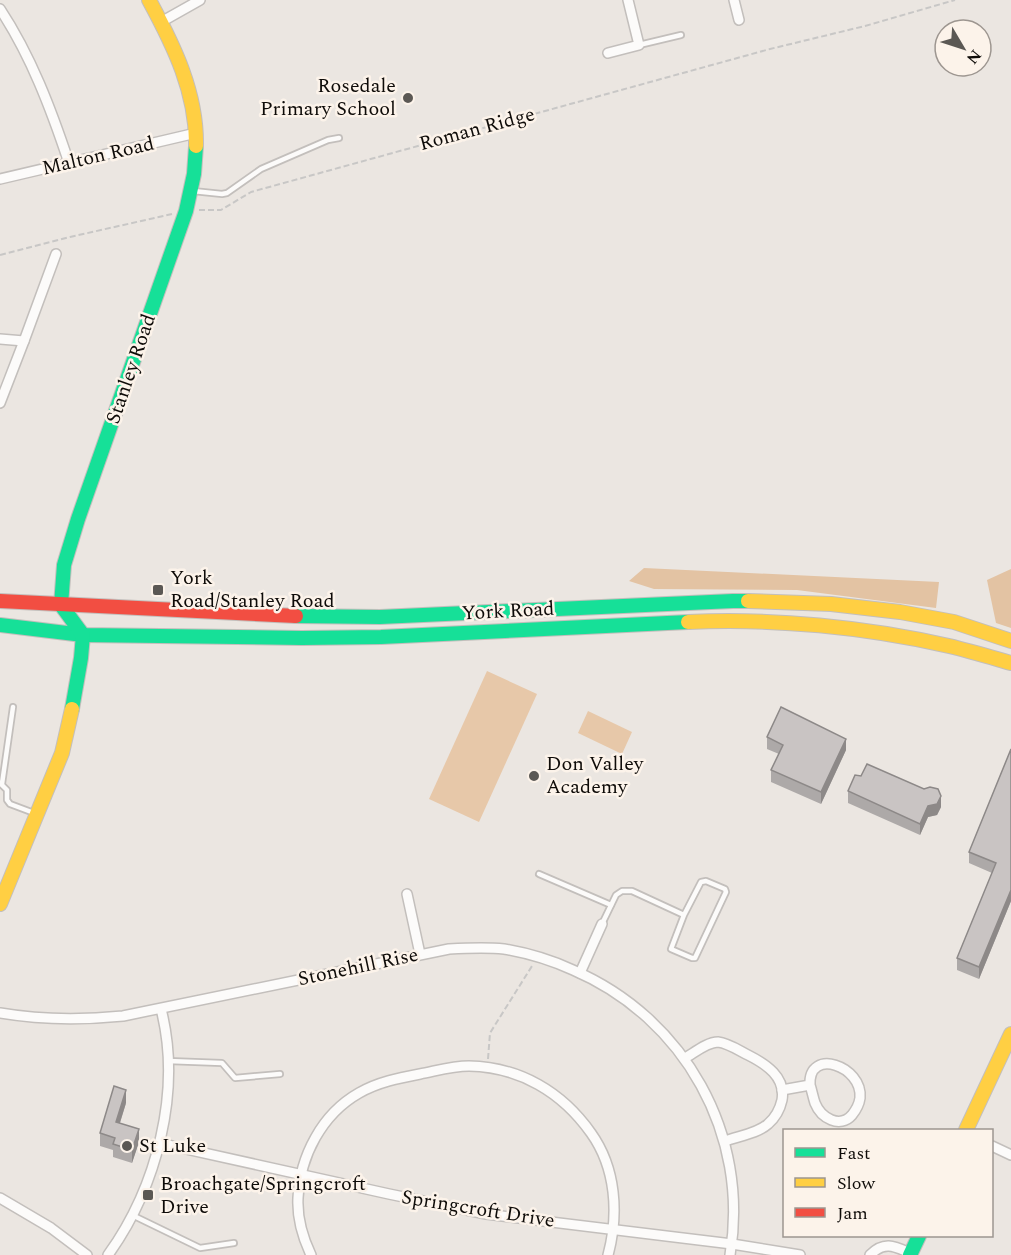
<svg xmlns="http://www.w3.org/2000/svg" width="1011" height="1255" font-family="Spectral,serif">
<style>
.green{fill:#e7c8a9}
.forest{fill:#e3c3a3}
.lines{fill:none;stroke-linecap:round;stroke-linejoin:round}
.lane-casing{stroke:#c3bfbc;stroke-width:8}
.street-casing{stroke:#c3bfbc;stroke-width:12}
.fast-casing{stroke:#c3bfbc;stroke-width:16}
.slow-casing{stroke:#c3bfbc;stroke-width:16}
.jam-casing{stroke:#c3bfbc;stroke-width:16}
.path{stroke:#c8c7c6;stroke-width:2;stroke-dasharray:6 3;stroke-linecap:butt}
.lane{stroke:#fcfbfa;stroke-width:4.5}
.street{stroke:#fcfbfa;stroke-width:9}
.fast{stroke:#16e098;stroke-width:14}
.slow{stroke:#ffcf43;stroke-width:14}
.jam{stroke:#f24e42;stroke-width:14}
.wall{fill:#ada9a8}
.shaded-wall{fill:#8d8988}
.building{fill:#c9c4c3;stroke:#8d8988;stroke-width:1.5}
.poi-dot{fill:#5b5854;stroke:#fcf3ea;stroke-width:2}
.labels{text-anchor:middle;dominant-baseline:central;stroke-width:5;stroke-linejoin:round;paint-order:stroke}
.poi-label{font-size:20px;fill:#0e0b08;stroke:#fcf3ea;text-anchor:start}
.street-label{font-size:20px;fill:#0e0b08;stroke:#fcf3ea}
</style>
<rect width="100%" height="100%" fill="#ebe6e1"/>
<g class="green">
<path d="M487 671 537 694 479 822 429 799Z"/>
<path d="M588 711 632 732 622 754 578 733Z"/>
</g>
<g class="forest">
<path d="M644 568 939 582 936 608 797 590 654 589 629 581Z"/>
<path d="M1011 569V628L996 623 987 580Z"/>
</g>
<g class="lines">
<g class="lane-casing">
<g id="lane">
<path d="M639 45 681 35"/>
<path d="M193 191 222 194 227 193 261 169 328 140 339 138"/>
<path d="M0 783 7 790V800L10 804 34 813"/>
<path d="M2 784 13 707"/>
<path d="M539 874 611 905"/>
<path d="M602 924 616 895 622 891H632L684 915 701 882 706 881 725 889 726 892 695 958H692L671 949 684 915"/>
<path d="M168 1061 222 1063 235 1078 280 1074"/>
<path d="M132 1215 200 1248 234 1243"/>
</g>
</g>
<g class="street-casing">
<g id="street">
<path d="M734 0 739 20"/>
<path d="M0 9C31 56 51 109 69 163"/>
<path d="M161 22 200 0"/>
<path d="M608 53 639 45 628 0"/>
<path d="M0 179 196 133"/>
<path d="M0 339 24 341"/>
<path d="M0 403 24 341 56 254"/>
<path d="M407 894 420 954"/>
<path d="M580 973 602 924"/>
<path d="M0 1013C41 1020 82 1020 123 1016L449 949C467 948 486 947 504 949 528 953 551 960 573 970 685 1018 750 1135 730 1255"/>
<path d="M685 1058C694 1053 707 1042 718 1042 728 1043 740 1051 748 1055 766 1064 786 1077 782 1100 780 1109 775 1118 768 1124 757 1134 738 1136 725 1141"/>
<path d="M782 1090 810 1085C808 1047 863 1066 860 1098 859 1105 856 1110 852 1115 840 1129 821 1118 815 1103 813 1097 812 1091 810 1085"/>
<path d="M159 1143 389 1194 486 1214 732 1244 800 1255"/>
<path d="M992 1146 1011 1155"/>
<path d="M0 1198 51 1228 87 1255"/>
<path d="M108 1255C157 1187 182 1091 161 1009"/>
<path d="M311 1255C303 1238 297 1217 298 1198 300 1156 322 1114 359 1093 378 1082 399 1078 420 1074 436 1071 452 1066 469 1066 520 1067 562 1092 591 1133 616 1168 619 1214 608 1255"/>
<path d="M870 1255C884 1241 894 1246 910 1253"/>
</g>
</g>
<g class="fast-casing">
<g id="fast">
<path d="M296 616 380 617 733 601H748"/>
<path d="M0 625 83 635 302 638 381 637 688 622"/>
<path d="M72 709 81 658 83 635 61 605 64 565 78 519 186 211 194 174 196 146"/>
<path d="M910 1255 919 1236"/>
</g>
</g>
<g class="slow-casing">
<g id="slow">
<path d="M149 0C174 46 197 93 196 146"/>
<path d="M748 601 831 604 900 612 954 622 1011 641"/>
<path d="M688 622C773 618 866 627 949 646 970 651 990 657 1011 663"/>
<path d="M0 904 62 753 72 709"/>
<path d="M966 1130 1011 1034"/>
</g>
</g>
<g class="jam-casing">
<path id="jam" d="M0 601 296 616"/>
</g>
<g class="path">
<path d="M199 210H221L251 192 770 49 865 26 955 0"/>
<path d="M0 255 70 237 172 214"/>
<path d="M488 1059 490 1033 532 966"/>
</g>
<use href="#lane" class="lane"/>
<use href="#street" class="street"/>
<use href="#fast" class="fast"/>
<use href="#slow" class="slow"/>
<use href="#jam" class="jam"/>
</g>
<g class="wall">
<path d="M767 737 846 750 821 804 771 782V770L779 754 767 749Z"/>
<path d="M1011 749V901L979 979 957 970V958L992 873 969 863V852Z"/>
<path d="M848 791 941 807 937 815 928 817 920 835 848 803Z"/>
<path d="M126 1103 120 1123 139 1142 132 1163 113 1157V1150L100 1146V1133Z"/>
</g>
<g class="shaded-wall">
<path d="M846 739V750L821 804V792Z"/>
<path d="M941 796V807L937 815 928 817 920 835V824L928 806Z"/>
<path d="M1011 890V901L979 979V967Z"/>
<path d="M126 1090V1103L116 1135V1122Z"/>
<path d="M139 1129V1142L132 1163V1150Z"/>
</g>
<g class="building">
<path d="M781 707 846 739 821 792 771 770 783 745 767 737Z"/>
<path d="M1011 749V890L979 967 957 958 996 863 969 852Z"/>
<path d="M867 764 924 789 930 787 938 789 941 796 937 804 928 806 920 824 848 791 855 775 861 776Z"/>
<path d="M114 1086 126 1090 116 1122 139 1129 132 1150 113 1144 115 1138 100 1133Z"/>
</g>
<g class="poi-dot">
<circle cx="408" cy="98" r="6"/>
<rect x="152" y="584" width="12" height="12" rx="3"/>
<circle cx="534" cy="776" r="6"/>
<circle cx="127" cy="1146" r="6"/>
<rect x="142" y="1189" width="12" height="12" rx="3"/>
</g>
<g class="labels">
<g class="poi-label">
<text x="396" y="86" text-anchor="end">Rosedale<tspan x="396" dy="23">Primary School</tspan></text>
<text x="170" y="578">York<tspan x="170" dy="23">Road/Stanley Road</tspan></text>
<text x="546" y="764">Don Valley<tspan x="546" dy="23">Academy</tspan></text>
<text x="139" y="1146">St Luke</text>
<text x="160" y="1184">Broachgate/Springcroft<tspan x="160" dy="23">Drive</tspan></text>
</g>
<g class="street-label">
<text transform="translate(477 129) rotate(-15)">Roman Ridge</text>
<text transform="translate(98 156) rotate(-13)">Malton Road</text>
<text transform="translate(131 369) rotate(-71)">Stanley Road</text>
<text transform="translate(508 611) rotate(-3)">York Road</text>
<text transform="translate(358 967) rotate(-12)">Stonehill Rise</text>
<text transform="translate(478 1209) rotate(9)">Springcroft Drive</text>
</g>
</g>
<rect x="783" y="1129" width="210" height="108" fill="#fcf3ea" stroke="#9d9690" stroke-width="1.5"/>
<rect x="795" y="1148" width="30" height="9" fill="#16e098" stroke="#9d9690" stroke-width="1.5"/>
<text x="837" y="1159" font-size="18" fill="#0e0b08">Fast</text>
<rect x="795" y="1178" width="30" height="9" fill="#ffcf43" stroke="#9d9690" stroke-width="1.5"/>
<text x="837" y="1189" font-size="18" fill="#0e0b08">Slow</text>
<rect x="795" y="1208" width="30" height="9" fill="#f24e42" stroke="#9d9690" stroke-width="1.5"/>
<text x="837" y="1219" font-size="18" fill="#0e0b08">Jam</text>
<g transform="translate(963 48) rotate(129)"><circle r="28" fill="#fcf3ea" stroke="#9d9690" stroke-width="1.5"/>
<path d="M0-4.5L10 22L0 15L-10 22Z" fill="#5b5854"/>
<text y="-9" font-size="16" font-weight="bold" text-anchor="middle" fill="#0e0b08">N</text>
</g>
</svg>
